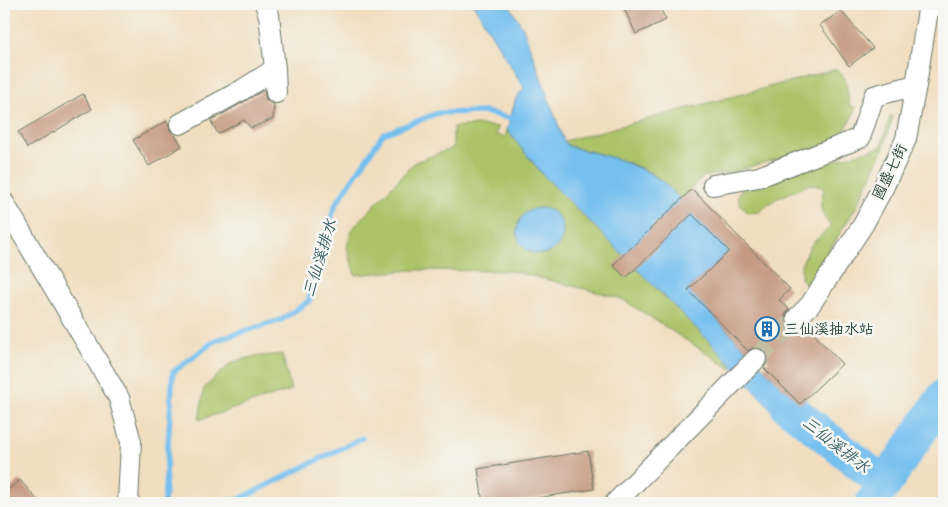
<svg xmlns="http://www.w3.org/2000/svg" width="948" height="507" font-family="'Architects Daughter','LXGW WenKai TC',sans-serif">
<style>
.green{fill:#acc368;stroke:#66804e}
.water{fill:#76c0ef;stroke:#4a7e92}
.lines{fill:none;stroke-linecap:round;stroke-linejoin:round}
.stream{stroke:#76c0ef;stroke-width:5.5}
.river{stroke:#76c0ef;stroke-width:34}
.building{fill:#c59a81}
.minor-tunnel{stroke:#c6bea3;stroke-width:20;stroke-dasharray:20 10;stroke-linecap:butt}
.minor-casing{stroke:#687565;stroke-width:22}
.minor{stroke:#fff;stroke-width:20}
.labels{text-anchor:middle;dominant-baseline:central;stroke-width:5;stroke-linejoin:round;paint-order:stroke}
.street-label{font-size:15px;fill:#1f3d34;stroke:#f6f6f2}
.poi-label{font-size:15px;fill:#1f3d34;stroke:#f6f6f2;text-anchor:start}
.water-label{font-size:16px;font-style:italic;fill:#355e63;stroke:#f6f6f2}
</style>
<rect width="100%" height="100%" fill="#f6f6f2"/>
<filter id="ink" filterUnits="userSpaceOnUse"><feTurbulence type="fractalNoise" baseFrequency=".02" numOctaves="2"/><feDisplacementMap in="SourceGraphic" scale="10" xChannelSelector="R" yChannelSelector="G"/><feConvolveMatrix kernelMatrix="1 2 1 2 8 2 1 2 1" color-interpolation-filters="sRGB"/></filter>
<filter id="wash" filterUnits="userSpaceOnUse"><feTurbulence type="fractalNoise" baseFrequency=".0096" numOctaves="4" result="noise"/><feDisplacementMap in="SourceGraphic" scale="20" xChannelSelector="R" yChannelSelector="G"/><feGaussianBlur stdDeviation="1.12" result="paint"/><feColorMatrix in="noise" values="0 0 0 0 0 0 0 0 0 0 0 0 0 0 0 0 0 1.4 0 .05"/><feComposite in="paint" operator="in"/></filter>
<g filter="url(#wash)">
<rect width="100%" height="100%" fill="#f0debf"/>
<g class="green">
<path d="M837 69 845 78 850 106 856 107C851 122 843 137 828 144L732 172 703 177 680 200C674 194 668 186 661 180 636 161 599 154 569 146L564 141Z"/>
<path d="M890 116H893L883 150 857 206 825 257 808 287 801 278V265L811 245 831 226C818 211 820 206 824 188L810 184 776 199 759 212 748 213C738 203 735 199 743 186L881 147Z"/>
<path d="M479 125 498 127 496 135 505 137 507 130 543 175 624 255 614 265 626 278 636 268 715 347 733 367 731 369 622 299 605 294 512 271 412 270 355 275 347 247 352 229 415 162 453 148V127Z"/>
<path d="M282 354 291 390 199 420 204 388 232 362 252 357Z"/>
</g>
<g class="water">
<path d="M473 4H509L523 28 564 141 568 146 618 159 648 172 662 181 731 249 688 290 803 409 784 423 715 347 543 175 507 130 516 98 524 88Z"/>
<circle cx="540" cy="231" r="23"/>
</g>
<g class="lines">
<g class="stream">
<path d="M164 503 173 372 216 340 281 320 309 301 314 267 336 204 383 134 438 113 485 112 517 120"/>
<path d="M219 503 240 499 362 438"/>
</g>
<g class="river">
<path d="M787 406 885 484"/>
<path d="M872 503 944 396"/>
</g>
</g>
<g id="blocks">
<g class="building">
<path d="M622 4H658L666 20 636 34Z"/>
<path d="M841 11 873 48 849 66 820 25Z"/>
<path d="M264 90 266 100 270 103 274 104 273 119 251 128 244 120 218 134 211 121Z"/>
<path d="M83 94 92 109 27 148 18 132Z"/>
<path d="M167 121 170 130 175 135 182 146 149 166 133 140Z"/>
<path d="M692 189 790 289 779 300 789 309 785 315 786 322 788 326 794 330 801 329 806 326 842 364 800 404 764 368 768 361V356L765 351 758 347 752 348 748 351 688 290 729 251 692 214 626 278 613 265Z"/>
<path d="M588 451 594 489 505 503H483L478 469Z"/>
<path d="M20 480 40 503H4V493Z"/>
</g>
</g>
</g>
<g filter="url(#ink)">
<use href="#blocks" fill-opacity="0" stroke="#687565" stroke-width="1"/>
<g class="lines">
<path class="minor-tunnel" d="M756 359 797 318"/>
<g class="minor-casing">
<g id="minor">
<path d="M265 4 269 15 275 69 276 93"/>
<path d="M180 124 242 90 275 69"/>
<path d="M713 185 759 177 860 138 874 96 916 85"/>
<path d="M4 203 119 398 131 442 128 503"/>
<path d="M797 318 810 305 863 225 883 188 906 139 916 85 929 4"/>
<path d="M615 503 756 359"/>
</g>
</g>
<use href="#minor" class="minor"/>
</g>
</g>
<defs>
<g id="building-ring" transform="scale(1.25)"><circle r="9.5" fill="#f6f6f2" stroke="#1f6fb2" stroke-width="1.5"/><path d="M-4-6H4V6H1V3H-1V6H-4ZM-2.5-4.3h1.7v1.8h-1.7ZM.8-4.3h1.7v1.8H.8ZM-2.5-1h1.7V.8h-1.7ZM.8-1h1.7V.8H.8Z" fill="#1f6fb2"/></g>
</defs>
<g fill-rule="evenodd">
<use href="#building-ring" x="767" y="329"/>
</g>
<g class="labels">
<g class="street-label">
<text transform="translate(890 172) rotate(-64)">國盛七街</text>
</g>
<g class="poi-label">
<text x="784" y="329">三仙溪抽水站</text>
</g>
<g class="water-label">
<text transform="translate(320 258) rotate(-73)">三仙溪排水</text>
<text transform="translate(836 445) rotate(38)">三仙溪排水</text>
</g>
</g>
<rect width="948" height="507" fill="none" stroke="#f6f6f2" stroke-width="20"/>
</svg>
